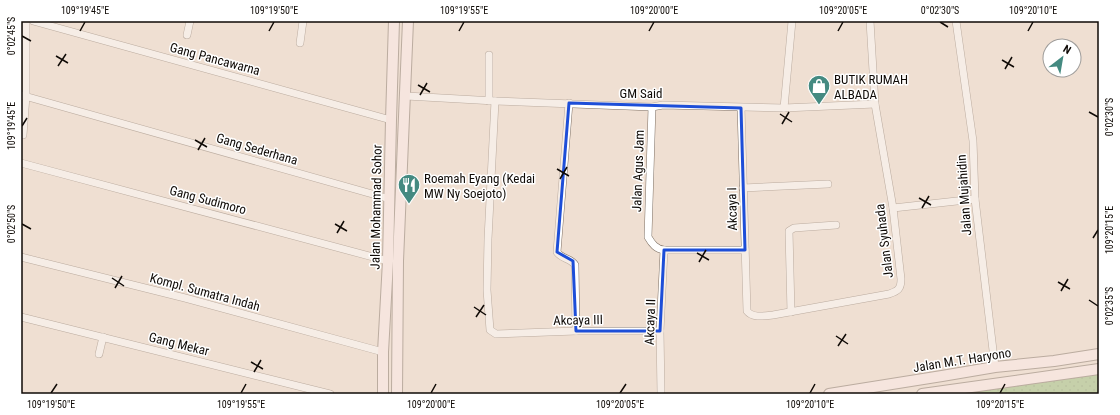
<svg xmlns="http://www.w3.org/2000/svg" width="1120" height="415" font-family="'Roboto Condensed',sans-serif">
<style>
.park{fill:url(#park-dots)}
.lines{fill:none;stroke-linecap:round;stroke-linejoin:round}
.street-casing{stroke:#7d6f63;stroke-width:8}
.secondary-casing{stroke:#7d6f63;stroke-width:12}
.street{stroke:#fff;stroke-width:7}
.secondary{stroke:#feeeee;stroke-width:10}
.marked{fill:none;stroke:#1d4ed8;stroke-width:3;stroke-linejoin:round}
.ticks{fill:none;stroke:#0f0a06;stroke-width:1.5}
.labels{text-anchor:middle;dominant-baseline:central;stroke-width:3;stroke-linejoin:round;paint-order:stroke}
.street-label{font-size:13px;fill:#0f0a06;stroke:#fff}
.poi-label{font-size:13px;fill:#0f0a06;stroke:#fff;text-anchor:start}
.neatline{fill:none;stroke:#0f0a06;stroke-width:1.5}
.ticks-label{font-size:10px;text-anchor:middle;fill:#0f0a06}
</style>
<defs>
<pattern id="park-dots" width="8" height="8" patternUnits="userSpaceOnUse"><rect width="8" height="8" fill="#94bf7a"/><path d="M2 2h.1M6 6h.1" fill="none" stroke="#7ea368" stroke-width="1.8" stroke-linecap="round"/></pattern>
</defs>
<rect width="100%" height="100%" fill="#efdfd2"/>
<path class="park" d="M1099 371V394H963Z"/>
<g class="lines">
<g class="street-casing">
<g id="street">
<path d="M33 21 391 120"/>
<path d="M956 21 973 141 975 199 995 367"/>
<path d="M187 35 190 21"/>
<path d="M300 43 303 21"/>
<path d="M21 95 390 199"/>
<path d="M406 96 495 101 652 107 663 105 784 108 875 104"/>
<path d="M489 101V55"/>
<path d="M495 101 488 239 487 290 490 330 496 334 576 331H660"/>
<path d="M569 103 557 252C561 259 571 258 575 265L576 331"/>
<path d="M652 107 648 237C652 244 656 249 664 250H745"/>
<path d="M741 108 747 311C752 318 764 316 773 315L889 294C898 291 901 289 901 279L893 208 875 104 870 21"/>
<path d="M784 108 792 21"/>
<path d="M23 135 26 96V21"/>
<path d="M21 163 388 261"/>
<path d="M743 188 828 184"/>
<path d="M893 208 975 199"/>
<path d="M21 257 185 298 383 352"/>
<path d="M791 312 789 231 794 228 836 225"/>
<path d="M21 317 330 394"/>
<path d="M99 354 103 337"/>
<path d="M661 394 660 331 664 250"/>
</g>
</g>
<g class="secondary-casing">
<g id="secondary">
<path d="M383 394V352L388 261 391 120 394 21"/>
<path d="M397 394 398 261 408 21"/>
<path d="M829 394 942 376 995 367 1054 361 1099 354"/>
<path d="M922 394 1099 369"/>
</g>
</g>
<use href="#street" class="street"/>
<use href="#secondary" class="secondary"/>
</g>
<path d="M0 0H1120V415H0ZM569 103 741 108 745 250H664L660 331H576L573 261 557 252Z" fill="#efdfd2" fill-opacity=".55" fill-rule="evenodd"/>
<path class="marked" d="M569 103 741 108 745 250H664L660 331H576L573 261 557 252Z"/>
<path class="ticks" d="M940 22 948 27M80 31 85 22M269 31 274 22M459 31 464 22M649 31 654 22M838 31 843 22M1028 31 1033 22M22 36 31 41M56 56 68 63M1002 60 1014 67M58 66 66 54M1005 69 1012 57M418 85 430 92M420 95 427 83M1089 112 1098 117M780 114 792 122M782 124 789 112M22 126 27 118M195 140 207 147M198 150 205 138M557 169 569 176M560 179 567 167M919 198 931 205M922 208 929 196M22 224 31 229M335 224 347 231M337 233 344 221M1093 238 1098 230M697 253 709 260M699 262 706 250M112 278 124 286M1058 282 1070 289M115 288 122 276M1061 291 1068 279M1089 300 1098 306M474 307 486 315M476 317 484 305M836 336 848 344M838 346 846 334M251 362 263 369M254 372 261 360M51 393 57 384M241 393 246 384M431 393 436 384M620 393 626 384M810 393 815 384M1000 393 1005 384"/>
<defs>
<g id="shop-pin" transform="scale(1.15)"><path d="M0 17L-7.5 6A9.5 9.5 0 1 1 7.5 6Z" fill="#448a81" stroke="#fff"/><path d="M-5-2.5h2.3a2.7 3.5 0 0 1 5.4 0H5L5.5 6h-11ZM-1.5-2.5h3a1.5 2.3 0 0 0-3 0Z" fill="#fff"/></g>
<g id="restaurant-pin" transform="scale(1.15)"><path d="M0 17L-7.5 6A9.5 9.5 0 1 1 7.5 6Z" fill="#448a81" stroke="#fff"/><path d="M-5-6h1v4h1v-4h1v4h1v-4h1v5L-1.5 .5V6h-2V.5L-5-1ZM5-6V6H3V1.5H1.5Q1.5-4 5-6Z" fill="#fff"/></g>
</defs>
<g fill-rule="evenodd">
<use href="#shop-pin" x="819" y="86"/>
<use href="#restaurant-pin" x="409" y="185"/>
</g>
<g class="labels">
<g class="street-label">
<text transform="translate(215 59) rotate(15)">Gang Pancawarna</text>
<text x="641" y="93">GM Said</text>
<text transform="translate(257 149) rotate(16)">Gang Sederhana</text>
<text transform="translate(638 171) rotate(-88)">Jalan Agus Jam</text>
<text transform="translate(964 195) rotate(-94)">Jalan Mujahidin</text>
<text transform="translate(208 200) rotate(15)">Gang Sudimoro</text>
<text transform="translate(376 207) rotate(-89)">Jalan Mohammad Sohor</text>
<text transform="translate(732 209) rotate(-91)">Akcaya I</text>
<text transform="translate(884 241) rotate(-97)">Jalan Syuhada</text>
<text transform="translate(205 292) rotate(15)">Kompl. Sumatra Indah</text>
<text transform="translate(578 320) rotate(-1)">Akcaya III</text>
<text transform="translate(650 322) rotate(-88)">Akcaya II</text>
<text transform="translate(179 344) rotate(14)">Gang Mekar</text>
<text transform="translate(962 360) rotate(-9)">Jalan M.T. Haryono</text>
</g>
<g class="poi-label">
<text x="834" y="79">BUTIK RUMAH<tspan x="834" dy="15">ALBADA</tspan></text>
<text x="424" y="178">Roemah Eyang (Kedai<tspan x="424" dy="15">MW Ny Soejoto)</tspan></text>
</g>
</g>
<rect width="1120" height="415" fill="none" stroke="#ffffff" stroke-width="44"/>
<g transform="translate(1062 58) rotate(31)"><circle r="19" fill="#ffffff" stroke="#9f9d9b"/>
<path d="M0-3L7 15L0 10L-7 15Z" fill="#448a81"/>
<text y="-6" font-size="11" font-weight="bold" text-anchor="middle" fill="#0f0a06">N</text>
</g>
<rect x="22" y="22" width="1076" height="371" class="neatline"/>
<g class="ticks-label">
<text x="85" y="14">109°19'45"E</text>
<text x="274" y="14">109°19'50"E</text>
<text x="464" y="14">109°19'55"E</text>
<text x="654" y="14">109°20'00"E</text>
<text x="843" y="14">109°20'05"E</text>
<text x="940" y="14">0°02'30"S</text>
<text x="1033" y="14">109°20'10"E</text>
<text transform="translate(11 36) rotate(-90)" y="4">0°02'45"S</text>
<text transform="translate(1109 117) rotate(-90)" y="4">0°02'30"S</text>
<text transform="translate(11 126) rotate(-90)" y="4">109°19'45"E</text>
<text transform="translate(11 224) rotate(-90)" y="4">0°02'50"S</text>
<text transform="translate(1109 230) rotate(-90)" y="4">109°20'15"E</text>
<text transform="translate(1109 306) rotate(-90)" y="4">0°02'35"S</text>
<text x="51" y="408">109°19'50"E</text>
<text x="241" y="408">109°19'55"E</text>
<text x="431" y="408">109°20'00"E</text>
<text x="620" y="408">109°20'05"E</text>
<text x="810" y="408">109°20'10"E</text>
<text x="1000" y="408">109°20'15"E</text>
</g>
</svg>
